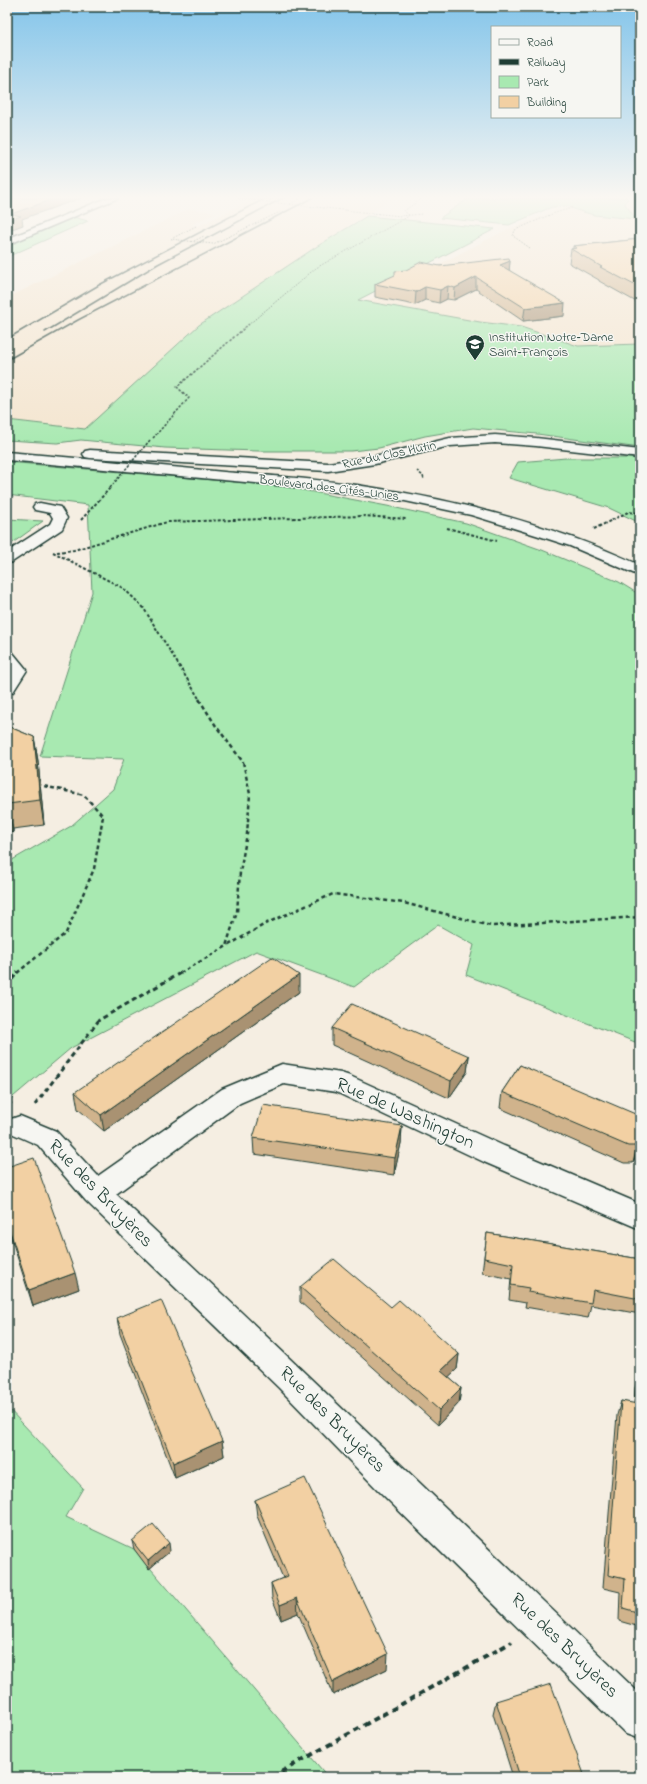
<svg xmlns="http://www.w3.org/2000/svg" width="647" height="1784" font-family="'Indie Flower',sans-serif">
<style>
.built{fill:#f4e5cf}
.green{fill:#a8e9b1;stroke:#649372}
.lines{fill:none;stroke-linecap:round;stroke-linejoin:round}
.minor-casing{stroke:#1f3d34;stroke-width:3}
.primary-casing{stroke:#1f3d34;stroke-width:3}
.path-far5{stroke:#1f3d34;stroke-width:1;stroke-dasharray:1.5 1.5;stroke-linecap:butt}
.path-far4{stroke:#1f3d34;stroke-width:1.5;stroke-dasharray:2.5 1.5;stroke-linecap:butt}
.path-far3{stroke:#1f3d34;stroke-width:2;stroke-dasharray:3 2;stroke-linecap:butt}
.path-far2{stroke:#1f3d34;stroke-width:2.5;stroke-dasharray:4 3;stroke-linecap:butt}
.path-far1{stroke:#1f3d34;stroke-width:3;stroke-dasharray:5 3.5;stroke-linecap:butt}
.path{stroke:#1f3d34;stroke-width:4;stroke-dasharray:6 4.5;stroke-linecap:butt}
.minor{fill:#f6f6f2;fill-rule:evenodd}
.primary{fill:#f6f6f2;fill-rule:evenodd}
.rail{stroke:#1f3d34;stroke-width:1.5}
.path-bridge-far1{stroke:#1f3d34;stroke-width:1;stroke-dasharray:1.5 1.5;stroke-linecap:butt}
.path-bridge{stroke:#1f3d34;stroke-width:1.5;stroke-dasharray:2.5 1.5;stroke-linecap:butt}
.wall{fill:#d0b38c;stroke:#1f3d34}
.shaded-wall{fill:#a99272;stroke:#1f3d34}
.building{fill:#f2d0a3;stroke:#1f3d34}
.labels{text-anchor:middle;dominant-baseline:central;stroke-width:3;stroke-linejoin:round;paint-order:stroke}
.far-poi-label{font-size:13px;fill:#1f3d34;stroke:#f6f6f2;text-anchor:start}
.far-street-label{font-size:13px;fill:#1f3d34;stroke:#f6f6f2}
.near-street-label{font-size:19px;fill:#1f3d34;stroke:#f6f6f2}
</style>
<rect width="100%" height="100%" fill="#f5eee2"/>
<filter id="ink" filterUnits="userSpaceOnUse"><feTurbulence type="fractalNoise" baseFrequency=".025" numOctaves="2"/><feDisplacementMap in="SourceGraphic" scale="8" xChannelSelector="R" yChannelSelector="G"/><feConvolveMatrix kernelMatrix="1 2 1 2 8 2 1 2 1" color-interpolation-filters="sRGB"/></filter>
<g filter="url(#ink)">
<g class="built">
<path d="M254 198H394L316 247 199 325 85 429 7 420V298L189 209 216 212 191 225 199 226Z"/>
<path d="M618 198H640L636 199 640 201V438L363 305 375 297 506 230 557 210Z"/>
</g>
<g class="green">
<path d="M469 198H628L625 204 636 219 594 215 576 210 568 206 552 207 509 225 440 218Z"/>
<path d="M367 216 495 229 358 300 480 322 521 327 578 346 640 344V448L537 434 473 428 425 436 379 448 351 451H258L165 448 81 440 57 443 7 440V420L85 429 199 325 316 247Z"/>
<path d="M73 217 88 221 7 257V244Z"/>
<path d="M566 458H640V523L609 508 509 478 518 462Z"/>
<path d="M7 462 281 486 387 506 466 523 542 550 619 582 640 595V1044L466 975 474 945 438 925 354 987 256 951 71 1048 7 1102V863L71 826 113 789 124 759 40 756 92 592 88 505 7 495Z"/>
<path d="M7 519 43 521 7 547Z"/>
<path d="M7 1407 83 1488 66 1517 134 1549 328 1777H7Z"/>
</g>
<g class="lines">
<g class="minor-casing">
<g id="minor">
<path d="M495 435 536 438 640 450V458L536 446 495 443 450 446 375 464 328 471 90 458 85 457 83 454 85 451 90 450 328 463 375 456 450 438Z"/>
<path d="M40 503 60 507 67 518 62 529 12 562 7 564V552L50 524 53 518 50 513 35 510 33 507 35 504Z"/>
<path d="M7 652 13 653 27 670 13 692 7 693V673L9 670 7 668Z"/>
<path d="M282 1064 341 1073 350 1076 504 1146 640 1204V1229L484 1162 336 1092 284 1084 240 1103 116 1194C292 1359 465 1527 640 1694V1739L626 1734 378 1490 279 1388 86 1201 38 1145 11 1133 7 1127 11 1119 20 1116 56 1131 98 1176 222 1089Z"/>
</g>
</g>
<g class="primary-casing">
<g id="primary">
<path d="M107 198H118L7 245V239Z"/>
<path d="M7 452C79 458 152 465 224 472 272 476 321 479 369 487 463 501 554 526 640 565V576L570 546 536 535 471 515 405 501 299 487 7 460Z"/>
</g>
</g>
<g class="path-far5">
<path d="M267 202 275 198"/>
<path d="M290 204 300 199"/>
<path d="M372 213 401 216 422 214"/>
<path d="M409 215 404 211 422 198"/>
<path d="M196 226 171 239 213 244 280 212"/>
<path d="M194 241 204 236"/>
<path d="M530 248 513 236 515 230 552 214 572 208"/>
<path d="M248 325 316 268 409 216"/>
</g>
<g class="path-far4">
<path d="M153 438 189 398 177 387 249 324"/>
<path d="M417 471 423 476 424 480"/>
</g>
<g class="path-far3">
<path d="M81 520 110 488"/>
<path d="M447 528 497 541"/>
<path d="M594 529 628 512 640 513"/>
<path d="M53 552 123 588 143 607 200 700"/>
<path d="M57 552 74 550 167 522 363 516 407 519"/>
</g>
<g class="path-far2">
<path d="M199 699 216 726 243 762 250 794 247 834 240 872 237 912 226 946"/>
<path d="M17 973 66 933 94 869 103 816 84 795 39 785"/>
<path d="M180 973 267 923 333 894 404 903 491 926 640 917"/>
</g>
<g class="path-far1">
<path d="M7 986 18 972"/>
<path d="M7 1095 11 1104"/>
<path d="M35 1105 99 1020 182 972"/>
</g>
<path class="path" d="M272 1777 512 1642"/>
<use href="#minor" class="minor"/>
<use href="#primary" class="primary"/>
<g class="rail">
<path d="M45 332 158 264 283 198"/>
<path d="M7 339 99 285 266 198"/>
<path d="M7 360 78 320 312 198"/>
</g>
<path class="path-bridge-far1" d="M239 199 372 213"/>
<path class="path-bridge" d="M110 488 150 440"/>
</g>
<g class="wall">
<path d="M640 239V304L599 281V280L569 263 571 249H573V246Z"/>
<path d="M510 261 509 270 564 316 523 321 476 289 454 300 447 299 439 303 425 300 415 305 375 297V284L440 266Z"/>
<path d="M7 726 34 737 38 761 44 825 13 829V832L7 833Z"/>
<path d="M299 992 104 1131 78 1109 75 1092Z"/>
<path d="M332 1028 469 1056 467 1072 449 1098 332 1045Z"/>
<path d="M520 1065 640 1149 633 1163H624L500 1108 502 1092Z"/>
<path d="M402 1126 401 1143 394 1175 254 1154 253 1138Z"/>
<path d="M7 1167 79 1289 33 1306 7 1225Z"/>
<path d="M487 1233 640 1259V1314L591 1305 588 1318 525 1307 526 1303 509 1300 511 1279 482 1273Z"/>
<path d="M300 1287 391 1307 459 1354 457 1369 448 1377 461 1388 459 1403 438 1425 300 1302Z"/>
<path d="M117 1318 222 1441 224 1456 175 1478 120 1334Z"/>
<path d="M639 1374H640V1627L619 1621 620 1592 603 1588 617 1415 621 1401 634 1404 635 1388Z"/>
<path d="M255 1500 387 1669 333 1695 298 1613 281 1620 272 1598 271 1583 283 1578 257 1516Z"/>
<path d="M132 1541 170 1551 149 1569 134 1549Z"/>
<path d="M496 1701 585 1777H513L493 1714Z"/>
</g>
<g class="shaded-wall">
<path d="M56 198H81L22 219 23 225 7 231V221L11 214Z"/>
<path d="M510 261 509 273 500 265Z"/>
<path d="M476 277V289L454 300 455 288Z"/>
<path d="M448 286 447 299 439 303 440 290Z"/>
<path d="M425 287V300L415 305 416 292Z"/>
<path d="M565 303 564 316 523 321 525 308Z"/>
<path d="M34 737 38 761 44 825 40 800Z"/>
<path d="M7 807H9L13 832 7 833Z"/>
<path d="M299 975V992L104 1131 101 1115Z"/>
<path d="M469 1056 467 1072 449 1098 451 1081Z"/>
<path d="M402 1126 401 1143 394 1175 395 1158Z"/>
<path d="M640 1140V1149L633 1163 637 1146Z"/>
<path d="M75 1273 79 1289 33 1306 29 1290Z"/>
<path d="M459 1354 457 1369 439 1386 441 1371Z"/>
<path d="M461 1388 459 1403 438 1425 439 1410Z"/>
<path d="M222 1441 224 1456 175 1478 173 1463Z"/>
<path d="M169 1543 170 1551 149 1569 148 1561Z"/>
<path d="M297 1598 298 1613 281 1620 280 1605Z"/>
<path d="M388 1654 387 1669 333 1695V1682Z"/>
</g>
<g class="building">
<path d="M7 198H56L11 214 21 216 7 221Z"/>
<path d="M640 239V288L600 267H602L571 249 577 248 573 246Z"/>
<path d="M509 258 510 261 500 265 565 303 525 308 476 277 455 288 448 286 440 290 425 287 416 292 375 284 395 275V271L406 270 421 262 440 266Z"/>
<path d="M7 726 34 737 40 800 8 804 9 807H7Z"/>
<path d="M272 957 299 975 101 1115 75 1092Z"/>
<path d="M352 1004 469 1056 451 1081 332 1028Z"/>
<path d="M520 1065 640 1116V1140L637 1146H628L502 1092Z"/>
<path d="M263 1105 402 1126 395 1158 253 1138Z"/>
<path d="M34 1158 75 1273 29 1290 7 1222V1167Z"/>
<path d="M487 1233 640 1259V1299L593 1290 591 1303 528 1292 529 1288 511 1285 513 1264 484 1258Z"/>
<path d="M334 1259 391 1307 399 1300 459 1354 441 1371 461 1388 439 1410 300 1287Z"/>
<path d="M161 1300 222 1441 173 1463 117 1318Z"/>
<path d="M639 1374H640V1613L623 1608 625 1579 608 1575 621 1401 638 1404Z"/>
<path d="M305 1478 388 1654 333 1682 297 1598 280 1605 271 1583 288 1576 255 1500Z"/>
<path d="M153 1524 169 1543 148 1561 132 1541Z"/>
<path d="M551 1684 585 1777H520L496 1701Z"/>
</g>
</g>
<linearGradient id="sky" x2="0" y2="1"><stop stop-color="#84c5ea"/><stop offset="0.44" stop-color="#faf7f2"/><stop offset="1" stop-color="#faf7f2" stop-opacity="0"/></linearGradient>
<rect width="647" height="448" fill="url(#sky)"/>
<defs>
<g id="school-pin" transform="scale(1)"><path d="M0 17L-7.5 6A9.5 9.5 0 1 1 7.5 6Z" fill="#1f3d34" stroke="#f6f6f2"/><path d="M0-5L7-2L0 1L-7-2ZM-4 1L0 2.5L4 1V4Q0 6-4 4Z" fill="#fff"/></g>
</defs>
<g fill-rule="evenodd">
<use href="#school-pin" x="475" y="344"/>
</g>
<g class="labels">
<g class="far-poi-label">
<text x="489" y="337">Institution Notre‐Dame<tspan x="489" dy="15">Saint‐François</tspan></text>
</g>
<g class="far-street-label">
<text transform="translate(389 455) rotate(-12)">Rue du Clos Hutin</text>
<text transform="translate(329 488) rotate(7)">Boulevard des Cités-Unies</text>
</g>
<g class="near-street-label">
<text transform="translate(405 1114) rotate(24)">Rue de Washington</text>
<text transform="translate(100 1194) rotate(46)">Rue des Bruyères</text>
<text transform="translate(332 1420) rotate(45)">Rue des Bruyères</text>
<text transform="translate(564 1646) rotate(44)">Rue des Bruyères</text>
</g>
</g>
<rect width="647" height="1784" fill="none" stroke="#f6f6f2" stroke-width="24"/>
<rect x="12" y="12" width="623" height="1760" fill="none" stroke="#1f3d34" stroke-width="1.5" filter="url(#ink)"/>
<rect x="491" y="26" width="130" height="92" fill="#f6f6f2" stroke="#a0aca6"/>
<rect x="499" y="39" width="20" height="6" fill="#f6f6f2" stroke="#a0aca6"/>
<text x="527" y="46" font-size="12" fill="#1f3d34">Road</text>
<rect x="499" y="59" width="20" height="6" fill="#1f3d34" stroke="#a0aca6"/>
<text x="527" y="66" font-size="12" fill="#1f3d34">Railway</text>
<rect x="499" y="76" width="20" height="12" fill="#a8e9b1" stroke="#a0aca6"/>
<text x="527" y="86" font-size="12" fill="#1f3d34">Park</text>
<rect x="499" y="96" width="20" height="12" fill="#f2d0a3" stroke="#a0aca6"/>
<text x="527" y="106" font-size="12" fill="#1f3d34">Building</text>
</svg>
